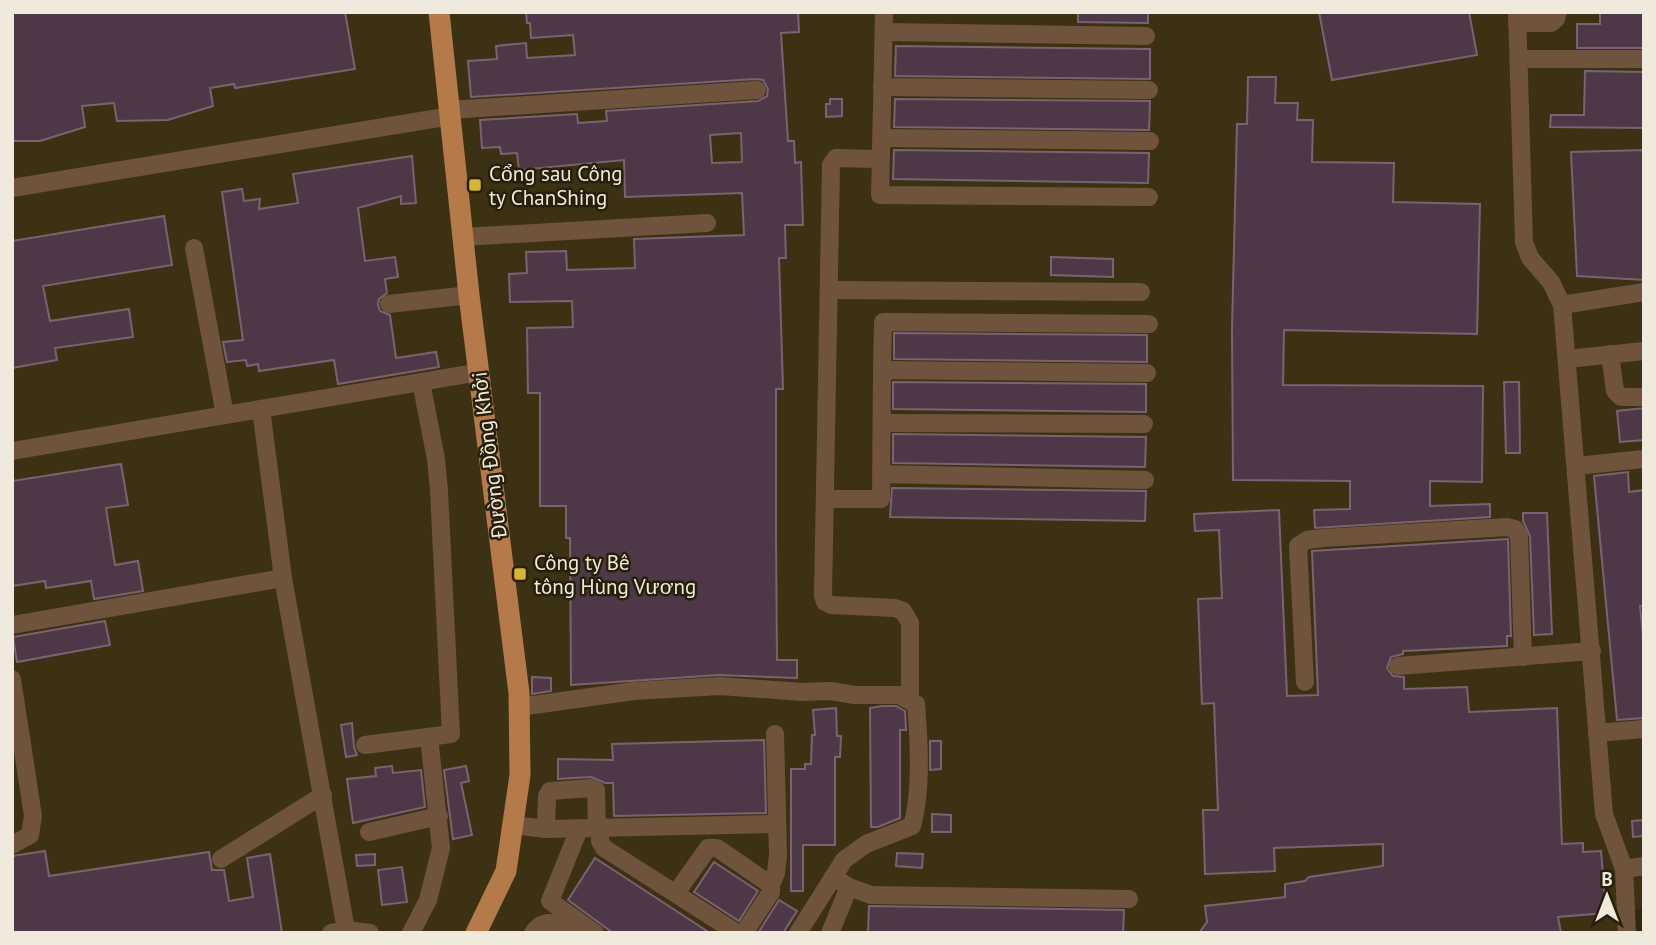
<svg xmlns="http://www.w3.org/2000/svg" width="1656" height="945" font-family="'PT Sans',sans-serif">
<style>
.built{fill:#3d3113}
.building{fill:#4e3847;stroke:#796272;stroke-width:2;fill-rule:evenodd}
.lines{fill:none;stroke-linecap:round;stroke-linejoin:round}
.minor{stroke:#70533c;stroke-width:18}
.major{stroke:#b57a4a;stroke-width:21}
.poi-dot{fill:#d8b434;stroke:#271f08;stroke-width:2.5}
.labels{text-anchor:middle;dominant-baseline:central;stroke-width:5;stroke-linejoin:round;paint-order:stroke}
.poi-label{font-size:21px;fill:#f0eadd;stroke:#271f08;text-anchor:start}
.street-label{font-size:21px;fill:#f0eadd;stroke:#271f08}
</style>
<rect width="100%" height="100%" fill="#312812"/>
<g class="built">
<path d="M12 12H432L511 694 513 776 499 869 468 933H12Z"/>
<path d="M446 12H1644V909L1624 911 1625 933H485L527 777Z"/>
</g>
<g class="building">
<path d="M12 12H345L355 69 235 88 234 84 210 88 213 106 168 120 117 121 114 103 82 106 85 127 40 141H12Z"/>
<path d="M526 12H798L799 32 781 33 788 141H794L795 163 801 162 803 225H785L786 258H779L783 389H776V537L777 660H797V678L719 675 571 685 570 538H566V506H540V393H528L527 328 573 327 572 301 510 302 509 274 527 273 526 252 566 251 567 270 635 268 634 239 744 235 742 193 625 197 624 160 519 170 517 153 501 154 500 147 482 148 480 120 577 114 578 123 607 121 606 111 758 101 767 96 768 89 763 80 756 79 471 97 468 61 497 59 496 46 526 43 527 58 575 55 573 35 531 38 530 23H527ZM741 133 742 162 712 163 710 135Z"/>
<path d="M1078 12H1148V23L1078 22Z"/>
<path d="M1319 12H1469L1477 55 1332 80Z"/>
<path d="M1600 12H1644V48H1577V24H1600Z"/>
<path d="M896 46 1150 49V79L895 76Z"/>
<path d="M1585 71 1644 72V128L1550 127 1551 115H1584Z"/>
<path d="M1248 77H1276L1275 103H1298L1297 120H1313L1312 162 1394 163 1393 202 1480 204 1477 334 1284 330 1283 385 1483 386 1482 482 1430 481V506L1490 504V517L1315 528 1314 510 1350 509V481L1233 480 1232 329 1237 124H1247Z"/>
<path d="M830 99H842V116L826 117V104H830Z"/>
<path d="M895 99 1150 101 1149 130 894 127Z"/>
<path d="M894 150 1149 153 1148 183 893 179Z"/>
<path d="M1644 150V280L1577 276 1571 152Z"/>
<path d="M412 156 416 203 401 204V196L358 208 365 261 395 257 398 277 385 279 387 293 379 299 378 305 380 311 390 315 396 358 436 352 439 367 338 384 334 360 259 371 258 364 247 366 246 360 227 362 223 342 243 340 222 192 242 189 244 201 260 199 259 209 298 203 293 174Z"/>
<path d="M164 216 172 265 43 286 50 321 129 309 133 337 55 348 57 360 12 368V241Z"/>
<path d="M1051 257 1113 259V277L1051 275Z"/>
<path d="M894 333 1147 335V362L894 359Z"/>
<path d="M893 382 1146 384V412L893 409Z"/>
<path d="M1504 382H1519L1520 453H1506Z"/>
<path d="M1644 408V440L1620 442 1617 411Z"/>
<path d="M893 434 1146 437 1145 467 893 463Z"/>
<path d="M121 464 128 505 106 508 115 565 138 561 143 591 94 599 91 581 46 588 45 581 12 586V481Z"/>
<path d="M1628 472 1629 492 1644 490V606H1640L1644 645V718L1617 720 1594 476Z"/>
<path d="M892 488 1146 491 1145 521 890 517Z"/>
<path d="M1279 510 1287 696 1318 695 1312 551 1508 539 1511 636H1507V646L1403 651V654L1391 657 1387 668 1393 676 1404 677V689L1467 687 1469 712 1557 708 1562 844 1583 843V852L1601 851 1606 913 1558 917 1561 933H1199L1207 922 1205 906 1285 897V884L1305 881 1309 877 1383 866V844L1274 848 1275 871 1205 874 1203 810H1218L1214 703 1202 704 1198 599 1222 598 1219 530 1195 531 1194 514Z"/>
<path d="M1523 513H1547L1552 634 1534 635 1530 536 1523 521Z"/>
<path d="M105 621 110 645 17 662 13 637Z"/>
<path d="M532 677 551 678V691L532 694Z"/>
<path d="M882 706H896L905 711 906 730H900V818L878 827H871L870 708Z"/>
<path d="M836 708 837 736H841L840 757H835V845H803V891H791V769H805V764H811L812 735H815L813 710Z"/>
<path d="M352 723 354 747 357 755 346 757 341 725Z"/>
<path d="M764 740 766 813 614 816 613 783H605L591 777 558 779V759L613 760 612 744Z"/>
<path d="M930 741H941V769L930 770Z"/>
<path d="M392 766 393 773 421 770 425 807 353 823 347 779 376 776 375 768Z"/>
<path d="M466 766 469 781 461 783 472 835 453 839 444 770Z"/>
<path d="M932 814 951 815V832H932Z"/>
<path d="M1644 820V836L1633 837 1632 821Z"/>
<path d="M45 851 49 876 209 852 212 870H224L229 901 253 897 247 858 270 854 282 933H12V856Z"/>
<path d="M897 853 923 854 922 868 896 866Z"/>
<path d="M375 854V865L357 866 356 855Z"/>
<path d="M595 858 710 933H613L568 900Z"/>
<path d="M714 862 758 891 739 921 694 892Z"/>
<path d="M402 867 407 902 382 905 378 870Z"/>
<path d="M779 900 797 911 783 933H758Z"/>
<path d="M869 906 1124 910 1123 933H868Z"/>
</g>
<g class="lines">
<g class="minor">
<path d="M884 12 881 152 875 159 836 158 831 165 823 595 825 602 831 605 895 608 903 611 910 623V699"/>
<path d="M1517 12 1524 242 1530 258 1551 282 1562 305 1604 814 1624 869 1627 933"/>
<path d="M1517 23H1551L1556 19 1558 12"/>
<path d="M884 32 1146 36"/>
<path d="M1519 59H1644"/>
<path d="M882 87 1149 90"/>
<path d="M450 110 757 90"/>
<path d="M881 138 1150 141"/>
<path d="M881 152 880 195 1149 197"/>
<path d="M12 188 451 116"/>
<path d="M463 237 707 223"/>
<path d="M194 248 225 415"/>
<path d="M829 290 1141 292"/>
<path d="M389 304 469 295"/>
<path d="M1562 305 1644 292"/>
<path d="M1610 354 1615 391 1621 397H1644"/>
<path d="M1567 359 1644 351"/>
<path d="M882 370 883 322 1149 324"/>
<path d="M261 409 283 578 346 930"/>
<path d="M882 423 1144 424"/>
<path d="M12 451 480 372"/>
<path d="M1576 466 1644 459"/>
<path d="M881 474 1145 480"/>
<path d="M825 499H881L882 370 1147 373"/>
<path d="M12 625 283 578"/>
<path d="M1398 666 1592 651"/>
<path d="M12 679 33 816 30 835 12 845"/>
<path d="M1305 682 1298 546 1307 540 1323 538 1507 527 1515 529 1519 536 1523 657"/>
<path d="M519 707 634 691 720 686 802 692 830 691 855 695H899L916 704C919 741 922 791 912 826L866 844 844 860 798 933"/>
<path d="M1597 733 1644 729"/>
<path d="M365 745 451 734 439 491 436 459 421 382"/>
<path d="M521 826 546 829 777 824"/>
<path d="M600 828V841L604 848 737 933"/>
<path d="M546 829 547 796 550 791 591 788 596 790 597 828"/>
<path d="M579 829 550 901 595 933"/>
<path d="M369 832 439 816"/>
<path d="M221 859 323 795"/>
<path d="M1624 869 1644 866"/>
<path d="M833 877 849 887 871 895 1129 899"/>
<path d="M771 885 776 873 778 855 775 734"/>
<path d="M676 893 708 848H717L771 885V892L744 933"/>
<path d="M331 933 346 930 370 933"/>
<path d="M411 933 428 900 441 848 429 737"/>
<path d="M533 933C545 915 560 925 576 933"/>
<path d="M830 933 849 887"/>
</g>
<path class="major" d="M439 12 469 295 519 693 520 775 506 871 476 933"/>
</g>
<g class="poi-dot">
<rect x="468" y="178" width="14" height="14" rx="3.5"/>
<rect x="513" y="567" width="14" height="14" rx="3.5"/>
</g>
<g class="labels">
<g class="poi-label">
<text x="489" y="173">Cổng sau Công<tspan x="489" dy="24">ty ChanShing</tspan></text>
<text x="534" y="562">Công ty Bê<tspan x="534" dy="24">tông Hùng Vương</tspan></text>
</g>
<g class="street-label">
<text transform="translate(489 455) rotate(-97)">Đường Đồng Khởi</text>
</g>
</g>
<rect width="1656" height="945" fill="none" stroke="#f0eadd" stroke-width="28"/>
<g transform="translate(1607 896)" stroke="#271f08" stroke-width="5" paint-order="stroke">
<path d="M0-5L12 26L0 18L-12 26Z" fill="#f0eadd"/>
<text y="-10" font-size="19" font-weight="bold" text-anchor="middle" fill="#f0eadd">B</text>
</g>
</svg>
